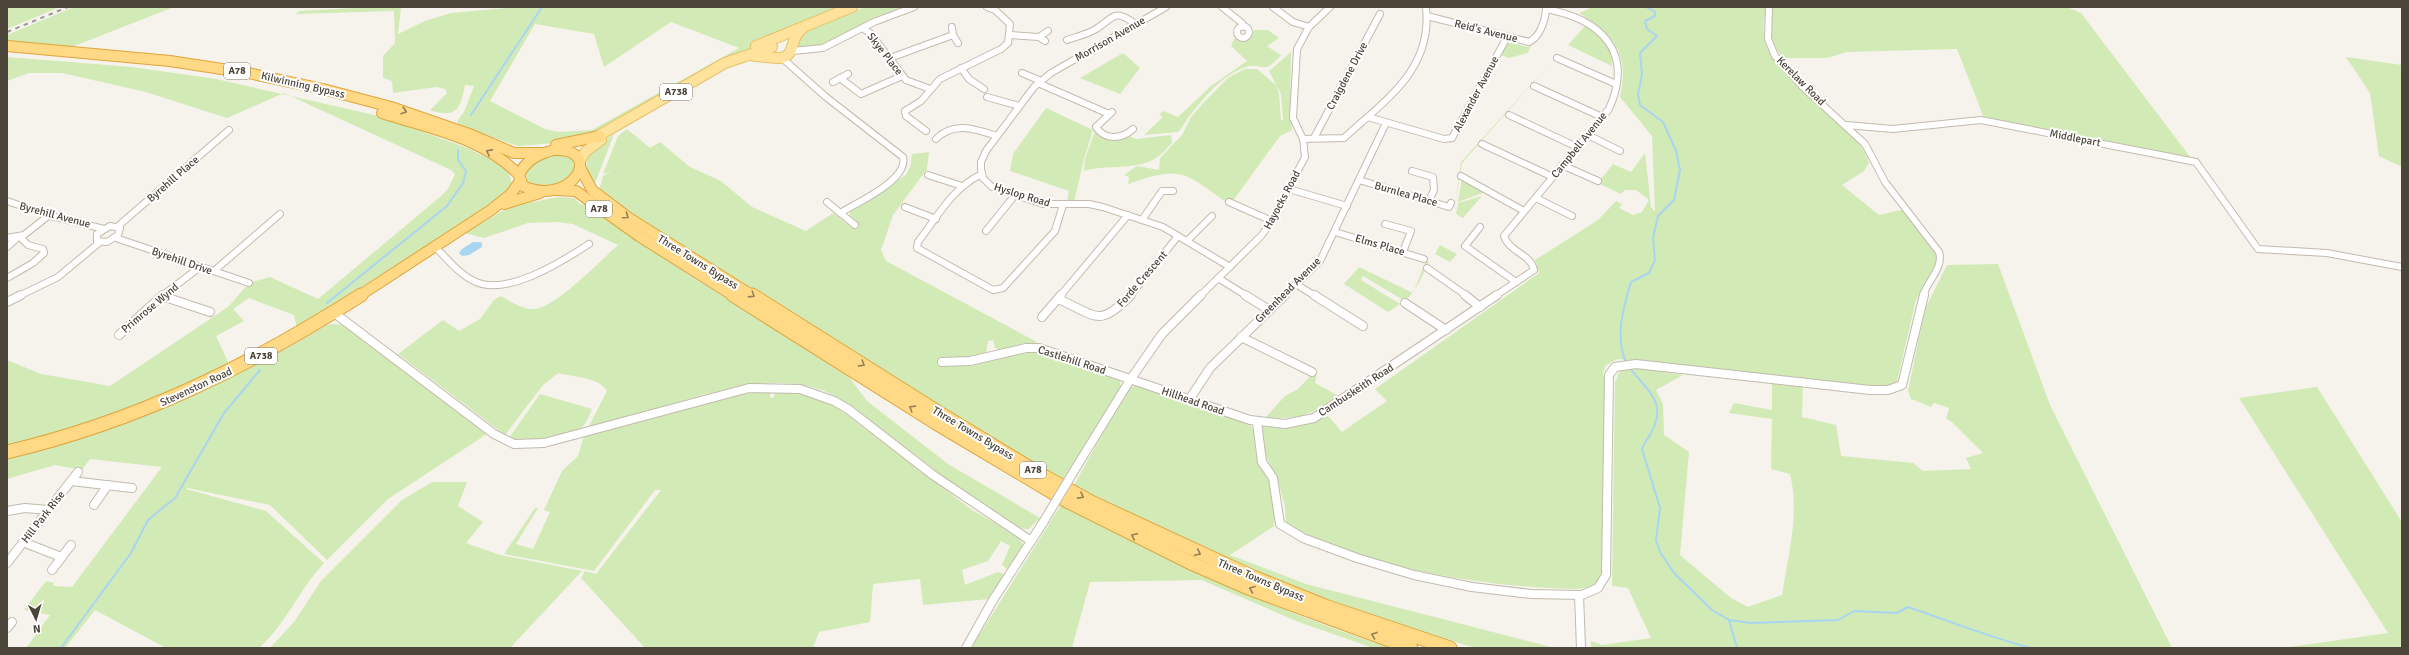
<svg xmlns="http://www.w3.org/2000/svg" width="2409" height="655" font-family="Signika,sans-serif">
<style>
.green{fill:#d2eab5;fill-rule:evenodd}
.water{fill:#a9d4f2}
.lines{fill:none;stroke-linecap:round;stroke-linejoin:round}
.stream{stroke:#a9d4f2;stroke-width:2}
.minor-far1-casing{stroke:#c2bbae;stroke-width:8}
.minor-casing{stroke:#c2bbae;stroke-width:10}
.primary-casing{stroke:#e6c16a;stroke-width:12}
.trunk-far1-casing{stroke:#e0a43c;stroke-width:12}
.trunk-casing{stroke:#e0a43c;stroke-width:15}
.minor-far1{stroke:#fff;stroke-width:6}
.minor{stroke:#fff;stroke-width:8}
.primary{stroke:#ffe39c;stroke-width:10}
.trunk-far1{stroke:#ffd985;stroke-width:10}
.trunk{stroke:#ffd985;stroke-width:13}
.rail{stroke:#9a9a9a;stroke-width:2;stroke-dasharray:4.5 4.5;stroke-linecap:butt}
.minor-bridge-casing{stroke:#c2bbae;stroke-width:10;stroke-linecap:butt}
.minor-bridge{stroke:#fff;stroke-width:8}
.oneway{stroke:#938057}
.labels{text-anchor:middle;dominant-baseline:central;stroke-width:4;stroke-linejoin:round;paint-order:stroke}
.shield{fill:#fff;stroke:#817c74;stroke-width:1}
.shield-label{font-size:10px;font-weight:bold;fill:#4b4439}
.street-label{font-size:11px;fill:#4b4439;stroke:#fff}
</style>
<rect width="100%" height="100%" fill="#f6f3ec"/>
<g class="green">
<path d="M7 7H60L7 29Z"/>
<path d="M74 7H174L69 48 7 42V35Z"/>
<path d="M374 7H401L398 34 425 21 451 13 520 7H845L733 56 600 133 569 142 518 146 458 125 457 121 464 112 474 86 465 85C460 109 457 119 430 110L447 93 445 89 436 87 393 93 392 81 383 78V56L395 43 394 11 296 14 299 11ZM671 22 739 48 592 130 558 132 545 129 490 101 535 24 594 34 604 67Z"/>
<path d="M865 7H904L873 18 823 45 800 48 796 45 802 33Z"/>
<path d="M1593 7H1766C1764 21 1761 35 1768 49 1779 74 1820 105 1840 124 1853 136 1864 146 1869 163L1864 171 1842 185 1879 215 1905 209 1937 254 1938 260 1916 300 1897 381 1886 387H1868L1618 359 1606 365 1603 373 1606 387 1603 554C1602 563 1604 577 1596 583 1584 592 1565 588 1551 588 1473 585 1368 565 1297 532 1292 530 1289 526 1286 522L1285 506 1277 478 1262 449 1261 427 1298 426 1328 416 1342 432 1387 401 1375 389 1539 273 1535 260 1598 220 1616 201 1622 204 1619 208 1633 215 1642 212 1649 200 1636 190H1625L1621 194 1598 183 1613 164 1631 172 1645 153 1651 207 1655 211 1652 136 1620 97C1630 53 1614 35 1579 13Z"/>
<path d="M1773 7H2067L2081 13 2191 158 1984 118 1957 49 1847 52 1827 58H1782C1770 39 1768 29 1773 7Z"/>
<path d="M1586 25C1602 35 1612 46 1612 66L1568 45Z"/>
<path d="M1254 30H1268L1279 38 1267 46 1281 55C1261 78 1263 60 1243 68 1221 77 1205 96 1190 115 1186 120 1183 127 1178 132L1144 135 1163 117 1159 115 1163 111 1178 117 1211 86 1247 61 1231 46 1234 39 1252 37Z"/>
<path d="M1513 41 1516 42V44L1528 47 1531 45 1528 53 1509 58 1501 55 1507 43Z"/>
<path d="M1291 52 1290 113 1292 130 1280 136 1232 202H1226C1182 171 1182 166 1128 184L1129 177 1124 175 1137 166 1159 170 1160 158 1182 135 1191 117 1205 101 1229 77 1245 69H1257L1276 85 1279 94 1281 120H1283L1281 94 1269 71Z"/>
<path d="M1123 53 1140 68 1120 94 1080 78Z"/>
<path d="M7 57 132 67 216 79 383 117 467 148 496 162 508 170 512 184 510 189 491 205 297 328 294 315 249 298 233 309 244 321 216 336 228 362 224 366 159 397 62 433 7 446V360L41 374 110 386 228 307 249 283 270 277 318 299 440 197 448 189 455 174 451 170 284 93 227 118 146 92 62 73H29L7 81Z"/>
<path d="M1556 57 1462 163 1455 204 1461 162Z"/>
<path d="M2346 57 2402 65V167L2379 156 2370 93Z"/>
<path d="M1046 108 1093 130 1084 159 1074 202H1067L1069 191 1010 171 1013 154Z"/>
<path d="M627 129 650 148 660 142 690 167 721 181 752 207 806 231 833 213 852 228 859 224 850 215V211L906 175 911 165 912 154 929 152 927 169 893 215 881 250 886 261 1037 342 1033 345 1002 351 995 348 993 340 988 341 986 354 940 363 1039 350 1116 378 1120 381 1121 389 1063 479 980 432 607 198 599 191 603 176 611 171 603 174 618 136Z"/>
<path d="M1095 131 1118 140 1129 136 1136 139 1171 135 1172 143C1167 148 1162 154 1156 158 1136 171 1106 164 1084 171L1085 159Z"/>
<path d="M614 134 594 186C579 155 588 152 614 134Z"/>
<path d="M550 155C560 155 569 154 575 163 575 187 547 186 530 184L527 180C523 165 539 161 550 155Z"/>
<path d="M1462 179 1485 192 1458 202Z"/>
<path d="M1482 196 1463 218 1456 214 1458 203Z"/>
<path d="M558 197 574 198 580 204 588 205 603 218 688 274 847 374 867 401 948 464 1040 518 1029 529C1010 535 866 413 837 397 765 357 662 414 588 428L607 391C599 377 573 377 558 373L543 385 505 435 398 354 443 320 459 331 480 319 494 300 501 296C511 302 520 308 532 309 553 311 601 260 618 245L573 224 557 222 528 223 484 238 465 233 509 207Z"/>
<path d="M1440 245 1457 254 1450 262 1435 254Z"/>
<path d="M1426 261 1429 262C1422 276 1417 290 1405 301L1363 276 1361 280 1400 304 1388 312 1344 284 1359 267 1413 293Z"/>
<path d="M1998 264 2050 405 2172 648H1591V641L1602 645 1651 638 1628 588 1612 586 1615 383 1619 372 1627 366 1683 375 1656 390 1663 404 1664 435 1689 452 1680 555 1731 598 1748 607 1782 595C1788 556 1800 514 1790 474L1771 469 1772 419 1729 413 1734 403 1772 410V382L1803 385 1802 417 1836 425 1841 456 1913 463 1923 471 1971 469 1966 458 1983 453 1952 422 1946 419 1949 408 1934 403 1931 407 1911 399 1908 391 1925 309 1947 265Z"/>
<path d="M335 324 343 325 487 434 388 499 327 560 270 505 187 488 186 489 266 511 324 563C299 590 286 624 259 648H166L95 610 65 648H26L50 615 24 610 46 581 54 583 53 586 72 587 162 467 90 459 82 470 55 465 7 479V459C120 430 227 385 327 325Z"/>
<path d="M1315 371 1317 372 1315 383 1339 396C1306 417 1303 418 1265 418L1285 396 1298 389Z"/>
<path d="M1138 385 1245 422 1251 426 1254 431 1255 450 1270 481 1274 499V526L1230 555 1306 584 1555 648H1476L1437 637 1299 589 1138 518 1074 485 1124 395 1132 387Z"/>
<path d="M2317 387 2402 522V648H2283L2388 633 2239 398Z"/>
<path d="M776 390 814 396 831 403 972 510 1018 536 1023 545 1007 569 1002 565 1010 546 1001 541 988 561 962 570 965 585 998 572 1004 574 989 599 923 605 920 579 873 584 870 622 819 632 813 648H645L581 578 585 571 596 574 661 490H655L594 571 504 554 535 508H538L516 544 533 549 550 512 544 510 562 471 578 456 584 436 730 396 770 391V398L774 397Z"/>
<path d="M540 394 592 409C589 417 584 428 576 432 560 440 525 444 509 438Z"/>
<path d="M432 482H467L458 506 483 522 466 543 500 555 582 571 510 648H270L294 622 321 581 402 500Z"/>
<path d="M1061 505C1167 561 1276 610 1390 648H1373L1296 621 1202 580 1090 582 1072 648H971Z"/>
</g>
<path class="water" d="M473 242H480L482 243V247L469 255 462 256 459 253 462 249Z"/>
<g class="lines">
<g class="stream">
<path d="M471 115 542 7"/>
<path d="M327 303 447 206 463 183 466 171 458 160V150"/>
<path d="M1626 363C1615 336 1623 308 1631 282L1649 273 1655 260 1653 238 1658 216 1674 200 1680 170 1676 151 1663 122 1640 105 1638 94 1642 75 1640 53 1657 36 1647 29 1645 21 1655 16V12L1646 7"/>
<path d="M1629 367C1643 386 1666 400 1654 427 1651 435 1645 441 1642 449L1660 508 1656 540 1660 552 1674 573 1712 610 1729 620 1751 623 1838 620 1854 611 1897 613 1908 607C1949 621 1989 637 2031 648"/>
<path d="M1729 620 1737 648"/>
<path d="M61 648 131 553 148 520 175 498 224 413 260 370"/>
</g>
<g class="minor-far1-casing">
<g id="minor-far1">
<path d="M1166 7 1051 73 1034 87 986 151 981 162V169L983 178 992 187 1043 204H1089L1103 207 1163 227 1230 267"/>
<path d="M1222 7 1242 23 1243 27"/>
<path d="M1273 7 1293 22 1309 27"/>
<path d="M1769 7 1768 39 1775 56 1803 87 1865 144 1885 182 1939 252C1944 268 1927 281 1923 296"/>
<path d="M1427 16 1529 42C1540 37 1546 19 1546 7"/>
<circle cx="1243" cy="32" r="6"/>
<path d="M952 27 953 35 958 43"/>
<path d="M863 28 871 34 906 80 930 89"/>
<path d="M1010 35 1039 37"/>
<path d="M1067 40C1076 37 1088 34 1096 29 1115 17 1113 8 1136 24"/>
<path d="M1045 41 1039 37 1048 31"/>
<path d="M792 51 823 48 874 22 914 7"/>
<path d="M782 58 826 97 903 157C909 180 856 203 840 213"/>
<path d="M890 58 953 35"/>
<path d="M1557 58 1616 84"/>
<path d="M961 68 969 79 984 89"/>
<path d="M1022 73 1041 81"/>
<path d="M840 78 861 94 902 76"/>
<path d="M833 82 848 74"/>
<path d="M1038 83 1109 114"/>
<path d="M1534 86 1602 117"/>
<path d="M987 97 1019 106"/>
<path d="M1112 112 1096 127C1105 141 1122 139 1133 129"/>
<path d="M1509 115 1577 147"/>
<path d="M1368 117 1444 139 1452 138 1507 37"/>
<path d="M1846 125 1893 129 1981 120 2196 162 2258 249 2327 253 2402 267"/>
<path d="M926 131 906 116 905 111 921 101 940 79 1001 49 1008 43 1010 24 995 10 987 7"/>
<path d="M1588 135 1620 151"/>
<path d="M1314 138 1380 14"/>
<path d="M936 139C954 121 975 129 997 136"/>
<path d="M1303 139 1344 138C1385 100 1433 70 1426 7"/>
<path d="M1482 144 1553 177"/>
<path d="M1562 165 1598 181"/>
<path d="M1412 171 1433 177 1434 190 1429 201"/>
<path d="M982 174C953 187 937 217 918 242L917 248 993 290 1003 288 1055 231 1063 205"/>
<path d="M928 175 962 186"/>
<path d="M1461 176 1524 211"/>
<path d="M1359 180 1449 207 1451 203"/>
<path d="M1289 189 1347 206"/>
<path d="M1536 198 1572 216"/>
<path d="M7 201 51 216 104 229"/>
<path d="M827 202 855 225"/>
<path d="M1229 202 1272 221"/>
<path d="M905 207 936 219"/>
<path d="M1142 220 1162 191H1173"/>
<path d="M1385 224 1411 231 1403 252"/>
<path d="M110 226 120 228 118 235 107 242 97 241V234Z"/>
<path d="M117 227 229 130"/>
<path d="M1480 227 1465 246 1516 282"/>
<path d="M986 231 1015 195"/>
<path d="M1335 232 1424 259"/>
<path d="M7 238 24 235 48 216"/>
<path d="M116 238 249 283"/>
<path d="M1187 241 1212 216"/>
<path d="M434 246C447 258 459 275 476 282 508 296 563 261 589 244"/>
<path d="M7 247 16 239"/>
<path d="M1427 268 1467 296"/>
<path d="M214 271 280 214"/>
<path d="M7 278 33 263 44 253 43 249 28 245 21 238"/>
<path d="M1218 278 1247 296"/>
<path d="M1296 284 1315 296"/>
<path d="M19 296 58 277 100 242"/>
<path d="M162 296 200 267"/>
<path d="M1060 296 1128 215"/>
<path d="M1130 296 1178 236"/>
<path d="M1200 296 1261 236 1272 221 1305 157 1303 139 1293 118 1297 49 1309 27 1330 7"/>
<path d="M1284 296 1320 261 1386 123"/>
<path d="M1495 296 1534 270C1531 254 1509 252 1504 236L1609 109C1635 51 1600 19 1546 9"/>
</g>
</g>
<g class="minor-casing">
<g id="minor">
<path d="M1245 295 1269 310"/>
<path d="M1314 295 1363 326"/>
<path d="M1465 295 1480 307"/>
<path d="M162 296 210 312"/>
<path d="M1058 299C1096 315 1098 329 1131 295"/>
<path d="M7 302 21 295"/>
<path d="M1405 303 1446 330"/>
<path d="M333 312 494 434 514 444 544 443 749 388 800 389 834 401 848 409 933 475 1031 541"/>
<path d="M1042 317 1061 295"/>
<path d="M119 335 163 295"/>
<path d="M1241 337 1312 372"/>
<path d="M942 362 970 361 1026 348H1039L1250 420 1285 424 1314 418 1497 295"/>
<path d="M1189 400 1210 368 1285 295"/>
<path d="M1257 422 1262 462 1273 478 1280 524 1303 538 1357 558 1414 575 1472 587 1531 594 1582 595 1598 588 1606 575 1609 375 1615 367 1636 364 1870 390H1888L1902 385 1924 295"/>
<path d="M1077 466 1130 380 1162 334 1201 295"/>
<path d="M71 481 132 488"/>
<path d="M94 505 108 485"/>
<path d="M7 511 25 508 48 510"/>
<path d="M23 542 61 557"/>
<path d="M7 563 78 472"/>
<path d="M52 570 71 545"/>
<path d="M1579 595 1581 648"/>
<path d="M7 628 12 622"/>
<path d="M966 648 993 600 1044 521"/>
</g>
</g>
<g class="primary-casing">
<g id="primary">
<path d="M756 46 852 7"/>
<path d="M754 56C763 56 771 58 780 58 797 56 788 39 803 28"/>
<path d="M591 140 725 63 772 47"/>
<path d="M580 160 586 151 601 140"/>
</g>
</g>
<g class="trunk-far1-casing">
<g id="trunk-far1">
<path d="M7 46 170 61 248 73 323 89 391 107 472 135 514 153H543"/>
<path d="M382 113C428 128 485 138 519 175"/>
<path d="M556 145 600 136"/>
<path d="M554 150C606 148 572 208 523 186L519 175C526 160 538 154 554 150Z"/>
<path d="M581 169 592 190 629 218 753 296"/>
<path d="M557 190 576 191 639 236 734 296"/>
<path d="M504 204 540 193"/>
<path d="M359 296 491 210 511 194 520 181"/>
</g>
</g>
<g class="trunk-casing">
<g id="trunk">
<path d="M733 295 936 423 1067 501 1191 563 1251 589 1411 648"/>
<path d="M752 295 941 414 1038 473 1093 503 1253 577 1325 606 1450 648"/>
<path d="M7 452C138 421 248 367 361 295"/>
</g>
</g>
<use href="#minor-far1" class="minor-far1"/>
<use href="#minor" class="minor"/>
<use href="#primary" class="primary"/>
<use href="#trunk-far1" class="trunk-far1"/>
<use href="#trunk" class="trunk"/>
<path class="rail" d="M7 32 68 7"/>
<g class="minor-bridge-casing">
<path id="minor-bridge" d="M1044 521 1077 466"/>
</g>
<use href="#minor-bridge" class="minor-bridge"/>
</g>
<defs><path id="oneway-chevron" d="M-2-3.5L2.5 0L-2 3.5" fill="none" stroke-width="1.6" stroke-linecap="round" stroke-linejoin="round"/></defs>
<g class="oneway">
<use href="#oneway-chevron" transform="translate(404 111) rotate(18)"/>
<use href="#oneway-chevron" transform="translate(489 152) rotate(-152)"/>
<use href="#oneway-chevron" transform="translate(626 216) rotate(35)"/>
<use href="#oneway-chevron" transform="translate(752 295) rotate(32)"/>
<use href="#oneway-chevron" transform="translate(862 364) rotate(32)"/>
<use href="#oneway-chevron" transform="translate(912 408) rotate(-148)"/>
<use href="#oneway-chevron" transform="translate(1081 496) rotate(28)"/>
<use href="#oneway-chevron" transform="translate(1134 536) rotate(-155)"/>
<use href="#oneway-chevron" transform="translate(1198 553) rotate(25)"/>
<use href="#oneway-chevron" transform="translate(1252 589) rotate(-158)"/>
<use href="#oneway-chevron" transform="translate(1374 635) rotate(-160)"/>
</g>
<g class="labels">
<g class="shield">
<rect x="224" y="63" width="26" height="16" rx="3"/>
<rect x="660" y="84" width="32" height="16" rx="3"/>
<rect x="586" y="201" width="26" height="16" rx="3"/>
<rect x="245" y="348" width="32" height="16" rx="3"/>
<rect x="1020" y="462" width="26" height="16" rx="3"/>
</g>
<g class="shield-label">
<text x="237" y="71">A78</text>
<text x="676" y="92">A738</text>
<text x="599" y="209">A78</text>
<text x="261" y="356">A738</text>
<text x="1033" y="470">A78</text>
</g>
<g class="street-label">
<text transform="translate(1486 31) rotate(14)">Reid's Avenue</text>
<text transform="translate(1110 39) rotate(-30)">Morrison Avenue</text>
<text transform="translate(885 54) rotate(52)">Skye Place</text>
<text transform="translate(1347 76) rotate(-62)">Craigdene Drive</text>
<text transform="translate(1801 81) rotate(45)">Kerelaw Road</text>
<text transform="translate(303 85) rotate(13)">Kilwinning Bypass</text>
<text transform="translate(1476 94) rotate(-62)">Alexander Avenue</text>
<text transform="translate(2075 138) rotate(11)">Middlepart</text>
<text transform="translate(1579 145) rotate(-51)">Campbell Avenue</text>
<text transform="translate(173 179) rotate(-41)">Byrehill Place</text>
<text transform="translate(1406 194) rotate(16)">Burnlea Place</text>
<text transform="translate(1022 195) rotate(17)">Hyslop Road</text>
<text transform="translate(1282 200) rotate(-62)">Hayocks Road</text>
<text transform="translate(55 215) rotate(15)">Byrehill Avenue</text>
<text transform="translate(1380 245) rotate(16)">Elms Place</text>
<text transform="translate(182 261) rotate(19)">Byrehill Drive</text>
<text transform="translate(698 262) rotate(32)">Three Towns Bypass</text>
<text transform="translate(1142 279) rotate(-49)">Forde Crescent</text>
<text transform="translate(1288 290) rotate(-45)">Greenhead Avenue</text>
<text transform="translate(150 308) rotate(-40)">Primrose Wynd</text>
<text transform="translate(1072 360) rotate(18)">Castlehill Road</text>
<text transform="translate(196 387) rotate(-25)">Stevenston Road</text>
<text transform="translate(1356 390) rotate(-33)">Cambuskeith Road</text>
<text transform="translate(1193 401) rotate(19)">Hillhead Road</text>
<text transform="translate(973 433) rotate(31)">Three Towns Bypass</text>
<text transform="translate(43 517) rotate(-52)">Hill Park Rise</text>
<text transform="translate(1261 580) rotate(23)">Three Towns Bypass</text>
</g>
</g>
<rect width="2409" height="655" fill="none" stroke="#4b4439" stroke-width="16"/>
<g transform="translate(36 619) rotate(175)" stroke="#ffffff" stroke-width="3" paint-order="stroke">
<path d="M0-3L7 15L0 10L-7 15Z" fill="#4b4439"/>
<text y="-6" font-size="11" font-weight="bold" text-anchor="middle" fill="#4b4439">N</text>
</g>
</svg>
